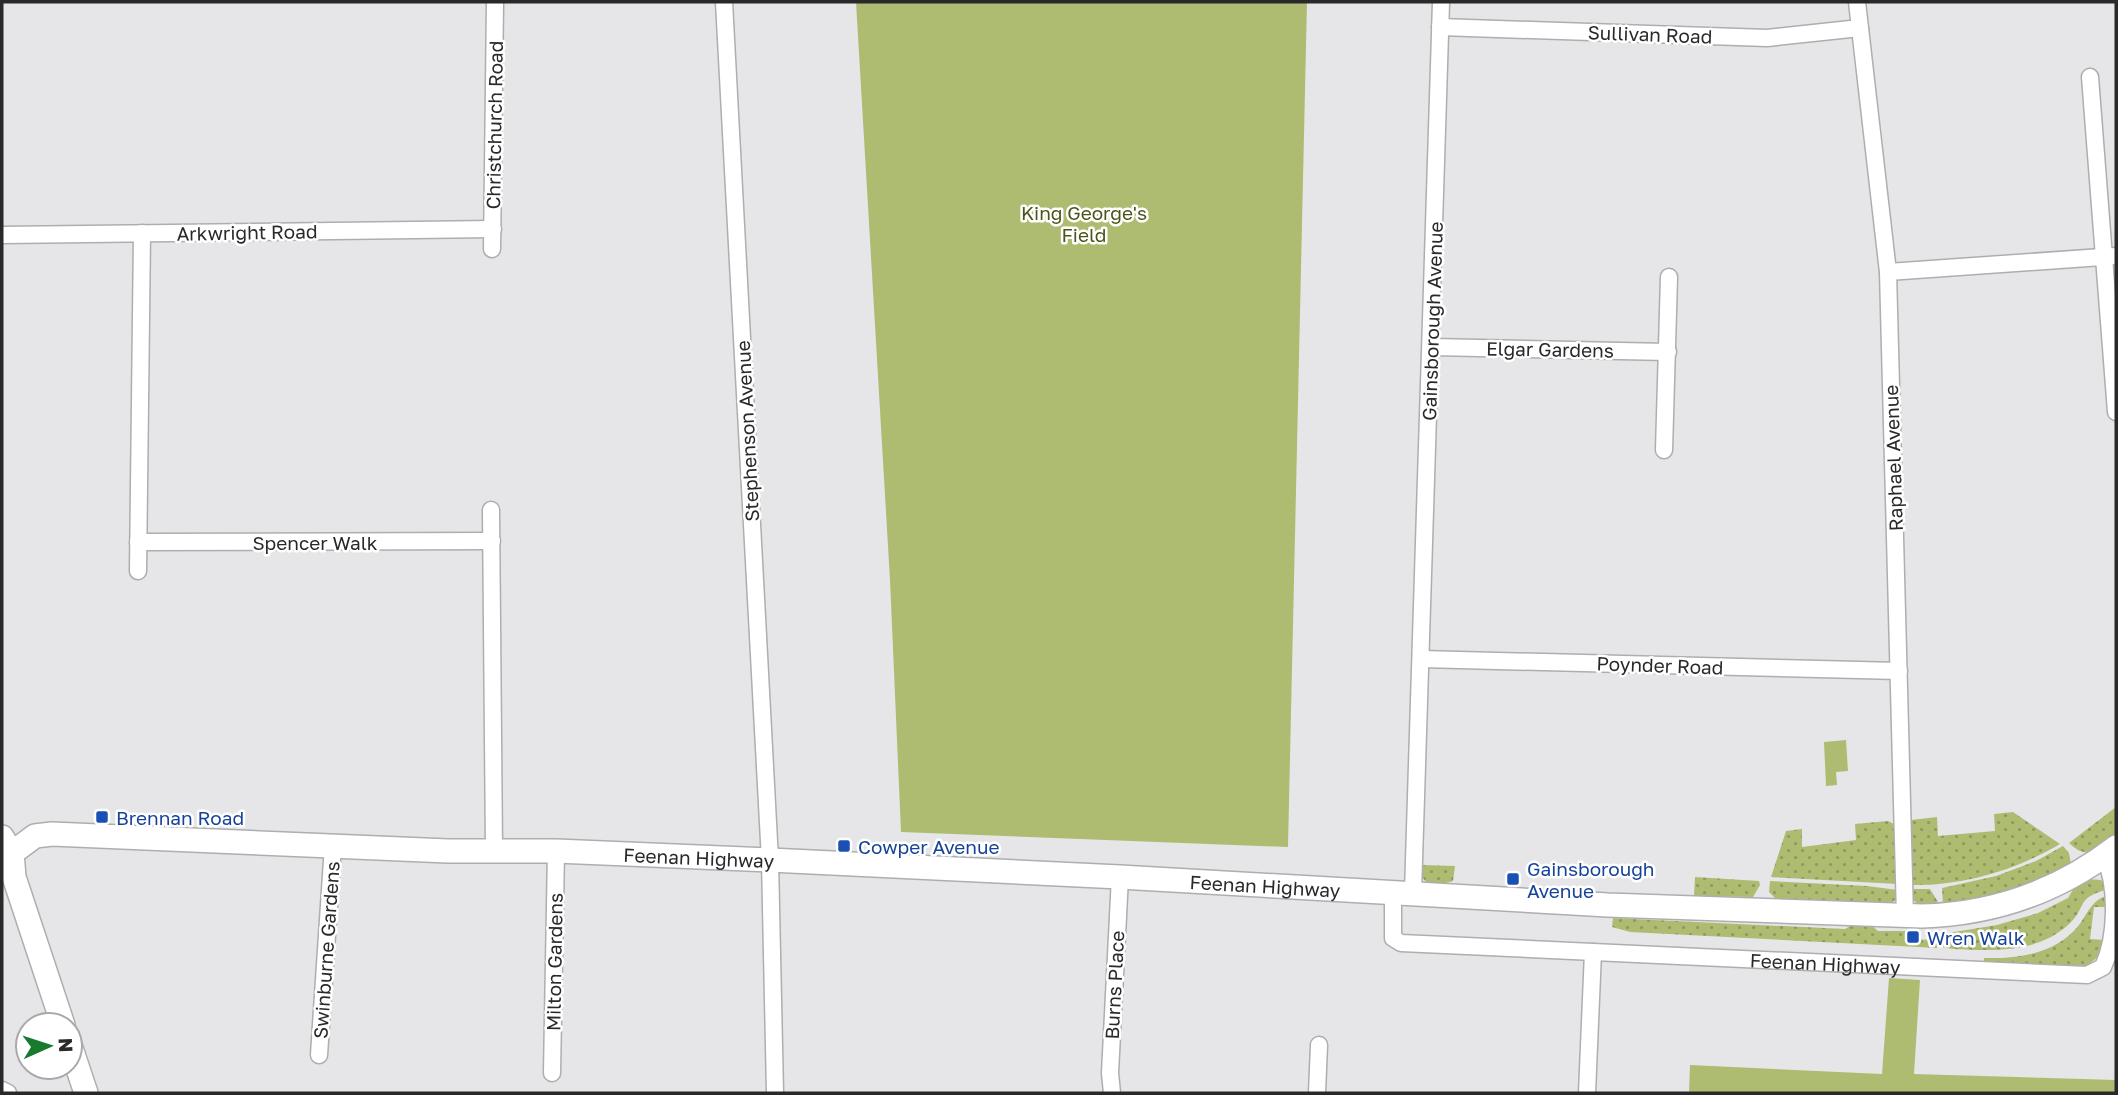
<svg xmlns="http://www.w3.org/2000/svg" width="2118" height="1095" font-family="'Golos Text',sans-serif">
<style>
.grass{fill:url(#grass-dots)}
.green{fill:#aebc72}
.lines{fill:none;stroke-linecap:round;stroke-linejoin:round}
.street-casing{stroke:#aeaeb1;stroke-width:19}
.secondary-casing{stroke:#aeaeb1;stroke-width:26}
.street{stroke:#fff;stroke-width:16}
.secondary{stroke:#fff;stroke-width:23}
.transit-dot{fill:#1a4fb4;stroke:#fff;stroke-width:2.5}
.labels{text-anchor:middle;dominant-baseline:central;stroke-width:5;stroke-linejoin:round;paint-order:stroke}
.street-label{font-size:19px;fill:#29292a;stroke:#fff}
.park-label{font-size:19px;fill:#4b5418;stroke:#fff}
.transit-label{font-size:19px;fill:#164399;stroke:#fff;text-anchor:start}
</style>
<defs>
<pattern id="grass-dots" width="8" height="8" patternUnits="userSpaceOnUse" patternTransform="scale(1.75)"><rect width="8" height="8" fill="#aebc72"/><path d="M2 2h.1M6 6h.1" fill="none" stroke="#8e995e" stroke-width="1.8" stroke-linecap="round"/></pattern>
</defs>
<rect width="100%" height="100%" fill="#e6e6e9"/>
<g class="grass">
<path d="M2116 807V835C2099 848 2088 862 2069 843Z"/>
<path d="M2013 812 2060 844C2014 871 1963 886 1910 885L1909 825 1911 820 1937 817 1938 836 1995 831 1994 814Z"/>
<path d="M1888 821 1894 824 1895 828 1897 884 1771 877 1786 831 1802 829V847L1856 840 1855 824Z"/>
<path d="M2063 846 2069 853 2071 864 2016 892 1943 905 1942 888 1996 876 2036 861Z"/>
<path d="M1422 865 1455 866 1453 881C1446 884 1427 887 1423 878 1422 876 1422 867 1422 865Z"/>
<path d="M1695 877 1759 881 1760 885 1753 897 1694 896Z"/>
<path d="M2087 879 2101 880 2109 889C2073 898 2089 907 2067 926 2040 949 2008 950 1975 950 1964 949 1951 950 1943 947L1942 940H1948V933L1997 925 2038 913 2068 898 2075 886Z"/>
<path d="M1770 881 1867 886 1898 890 1896 899 1891 904 1776 899 1769 892Z"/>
<path d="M1910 889H1930L1938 902H1936V906L1918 905 1911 897Z"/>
<path d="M2103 897H2110V907H2094L2090 939 2105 940 2100 955 2087 966 1984 964V958C2018 959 2056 954 2079 925 2086 916 2091 902 2103 897Z"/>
<path d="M1613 918 1845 929 1855 923H1869L1878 931H1905V939L1937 940V948L1630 932 1612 927Z"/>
</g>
<g class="green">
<path d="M856 2H1307L1288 847 901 832 890 580Z"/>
<path d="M1846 740 1848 771 1836 772 1837 785 1826 786 1824 742Z"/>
<path d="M1889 978 1920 980 1914 1074 2116 1080V1093H1689L1690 1065 1882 1074Z"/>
</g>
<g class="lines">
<g class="street-casing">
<g id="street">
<path d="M724 2 770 860 775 1093"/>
<path d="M1857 2 1888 272 1905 916"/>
<path d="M1440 27 1767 38 1860 28"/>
<path d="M2090 77 2116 412"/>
<path d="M2 235 493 229"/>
<path d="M492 249 495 2"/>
<path d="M1888 272 2116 256"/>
<path d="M1432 347 1668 352"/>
<path d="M1664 450 1669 277"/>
<path d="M491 510 494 851"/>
<path d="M138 542 492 541"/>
<path d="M138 571 142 233"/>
<path d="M1421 659 1899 671"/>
<path id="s1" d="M1393 892V938L1401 943 2087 975 2103 967C2117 937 2118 885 2104 856"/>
<path d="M1413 892 1441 2"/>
<path d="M319 1055 333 845"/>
<path d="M552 1073 556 851"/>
<path d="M2 1090 8 1093"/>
<path d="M1112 1093 1110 1073 1120 877"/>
<path d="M1317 1093 1319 1045"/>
<path d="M1587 1093 1593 952"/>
</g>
</g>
<g class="secondary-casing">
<g id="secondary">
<path d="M2 837 12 853 14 877 63 1025"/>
<path id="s2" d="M12 853 35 836 52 834 448 851H556L770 860 1120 877 1608 905 1922 916C1994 914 2059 891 2116 847"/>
<path d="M70 1045 86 1093"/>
</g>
</g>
<use href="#street" class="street"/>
<use href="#secondary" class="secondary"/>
</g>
<g class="transit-dot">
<rect x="95" y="810" width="14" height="14" rx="3.5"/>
<rect x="837" y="839" width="14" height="14" rx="3.5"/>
<rect x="1506" y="872" width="14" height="14" rx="3.5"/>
<rect x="1906" y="930" width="14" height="14" rx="3.5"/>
</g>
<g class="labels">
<g class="street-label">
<text transform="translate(1650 34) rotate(2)">Sullivan Road</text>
<text transform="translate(494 125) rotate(-89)">Christchurch Road</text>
<text transform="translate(247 232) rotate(-1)">Arkwright Road</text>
<text transform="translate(1432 321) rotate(-88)">Gainsborough Avenue</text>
<text transform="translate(1550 349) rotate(1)">Elgar Gardens</text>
<text transform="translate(747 431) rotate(-93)">Stephenson Avenue</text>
<text transform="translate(1893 458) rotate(-92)">Raphael Avenue</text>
<text x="315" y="542">Spencer Walk</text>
<text transform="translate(1660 665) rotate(2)">Poynder Road</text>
<text stroke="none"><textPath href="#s2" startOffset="693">Feenan Highway</textPath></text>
<text stroke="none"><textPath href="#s2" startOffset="1260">Feenan Highway</textPath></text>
<text transform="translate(326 950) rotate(-86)">Swinburne Gardens</text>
<text transform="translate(554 962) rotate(-89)">Milton Gardens</text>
<text stroke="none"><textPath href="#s1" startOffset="480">Feenan Highway</textPath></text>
<text transform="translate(1114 985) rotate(-87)">Burns Place</text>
</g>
<g class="park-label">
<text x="1084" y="212">King George's<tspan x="1084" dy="22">Field</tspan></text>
</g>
<g class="transit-label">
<text x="116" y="817">Brennan Road</text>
<text x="858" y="846">Cowper Avenue</text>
<text x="1527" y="868">Gainsborough<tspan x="1527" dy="22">Avenue</tspan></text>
<text x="1927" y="937">Wren Walk</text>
</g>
</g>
<rect width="2118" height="1095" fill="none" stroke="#29292a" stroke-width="7"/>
<g transform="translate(49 1046) rotate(87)"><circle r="33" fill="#ffffff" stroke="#a9a9aa" stroke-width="2"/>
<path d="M0-5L12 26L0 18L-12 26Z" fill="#187a2c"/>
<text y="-10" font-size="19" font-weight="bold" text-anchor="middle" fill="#29292a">N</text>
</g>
</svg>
